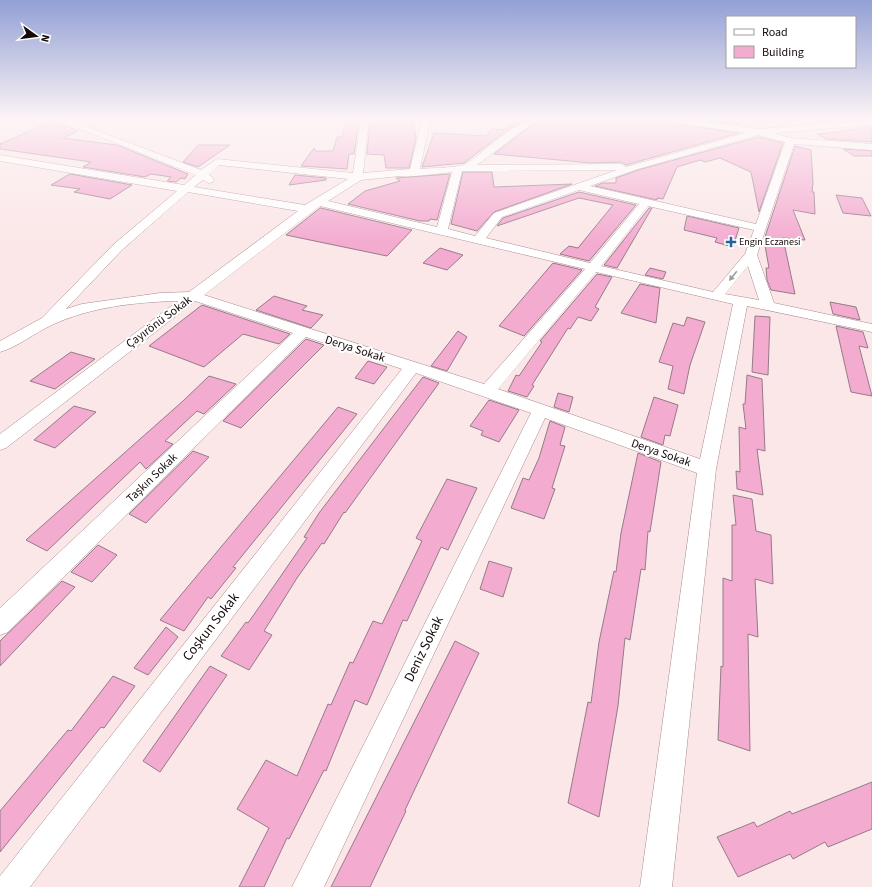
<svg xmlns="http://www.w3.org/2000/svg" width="872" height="887" font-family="'Source Sans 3',sans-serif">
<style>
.building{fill:#f3abd0;stroke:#957b88}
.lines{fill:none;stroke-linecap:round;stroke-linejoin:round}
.street-casing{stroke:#a98a8d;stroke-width:1}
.street{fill:#fff;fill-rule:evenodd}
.oneway{fill:#a19d9d}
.poi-dot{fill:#206499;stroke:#fff;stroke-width:1.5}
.labels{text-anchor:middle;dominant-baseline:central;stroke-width:4;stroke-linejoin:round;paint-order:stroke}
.far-poi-label{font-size:10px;fill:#14090a;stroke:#fff;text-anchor:start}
.street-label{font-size:12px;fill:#14090a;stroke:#fff}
.near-street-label{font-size:14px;fill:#14090a;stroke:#fff}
</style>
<rect width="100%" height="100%" fill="#fbe7e8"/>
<g class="building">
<path d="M413 120 416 139 409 168H386L384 155 367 154 370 121Z"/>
<path d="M517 120H527L509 129 464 163 422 167 434 133 486 136 492 129 503 130Z"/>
<path d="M538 120H673L678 124 739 133 626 165 621 162 591 163 494 154Z"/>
<path d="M702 120H742L738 125Z"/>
<path d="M53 121 78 131 63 138 117 145 188 174 185 179 181 178 176 182 167 181 171 177 151 174 145 177 83 167 91 162 0 149V144Z"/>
<path d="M346 121H359L354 154H349L347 169 301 166 314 148 315 151H333L337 137H342Z"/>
<path d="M872 126V142L826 139 817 134 838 132Z"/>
<path d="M758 137 783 143 759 212 751 172 720 158 705 162 700 160 677 167 663 199 657 198V200L595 186 603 183H616V178L638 170Z"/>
<path d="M198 145H230L198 167 183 162Z"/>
<path d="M795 146 811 150 813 183 812 192H814L815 214 793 210 805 240 783 238 795 294 771 290 767 280 766 268H769L764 240Z"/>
<path d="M843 149 872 151V156H854Z"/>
<path d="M463 172H492L494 187 572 184 494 212 477 231 451 224Z"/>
<path d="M70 174 132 185 110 199 74 192 80 189 51 185Z"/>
<path d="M450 174 437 220 430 219 429 221H420L348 204 365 191 400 181 396 178Z"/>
<path d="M295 175 326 178V180L289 185Z"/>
<path d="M579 192 636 205 589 261 560 254 569 246 578 248 613 205 579 198 497 226 503 218Z"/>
<path d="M836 195 862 198 871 216 843 213Z"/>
<path d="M320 208H321L412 230 387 256 286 235Z"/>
<path d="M649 208H652L617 268 604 265Z"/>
<path d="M687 216 739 228 733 247 715 242 717 238 684 230Z"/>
<path d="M440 248 463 255 447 270 423 263Z"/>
<path d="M553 263 582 270 524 336 499 326Z"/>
<path d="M650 268 666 272 663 279 645 275Z"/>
<path d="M597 274 612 277 595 307 599 309 591 321 578 317 570 329 568 328 532 385 534 386 527 397 508 391 516 375 519 376 542 342 540 341Z"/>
<path d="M640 284 660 288 656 323 621 313Z"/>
<path d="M274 296 307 306 302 310 323 315 311 328 256 310Z"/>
<path d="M830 302 856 307 860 320 833 314Z"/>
<path d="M202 305 290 334 279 344 243 334 204 367 149 346Z"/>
<path d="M755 316 770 317 768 375 752 372Z"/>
<path d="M687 317 705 322 690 365 684 394 668 389 673 366 659 362 673 323 684 326Z"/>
<path d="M836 326 863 332 868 348 859 346 872 396 851 392Z"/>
<path d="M458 331 467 337 447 371 431 366Z"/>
<path d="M306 339 324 345 241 428 223 421Z"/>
<path d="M71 352 95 359 55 389 30 381Z"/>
<path d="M368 361 387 367 374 384 355 378Z"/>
<path d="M747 375 762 379 765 451 757 449 763 495 737 489 736 471 740 472 739 427 746 429 743 404H745Z"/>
<path d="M209 376 236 384 204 414 197 411 165 441 173 444 146 469 140 462 47 551 26 540 183 401Z"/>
<path d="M423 377 439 383 345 513 344 512 324 544 322 543 297 578 264 631 272 635 249 670 221 656 246 622 248 623 276 583 307 538 304 537 319 513Z"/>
<path d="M558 393 573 397 569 412 554 407Z"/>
<path d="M654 397 678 405 670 436 665 435 663 445 641 437Z"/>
<path d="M489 400 519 410 499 442 481 435 483 431 470 426Z"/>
<path d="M74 406 96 412 55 448 34 440Z"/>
<path d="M338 407 357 414 233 567 236 568 211 599 208 597 184 631 160 620Z"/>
<path d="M550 421 565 427 560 445 565 446 552 488 555 489 544 519 511 508 523 478 529 480 539 458Z"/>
<path d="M193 451 209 457 146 523 129 514Z"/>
<path d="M638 453 661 462 650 532 648 531 645 570 641 569 630 640 625 638 618 706 599 817 568 803 588 702 591 703 599 642 614 571 616 572 621 533Z"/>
<path d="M447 479 477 488 448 550 441 547 407 621 403 620 367 705 355 700 326 771 324 770 289 839 287 838 264 887H239L269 828 237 809 266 760 297 776 328 704 331 705 350 662 353 663 373 621 382 624 422 541 416 538Z"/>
<path d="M733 495 752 499 756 531 771 535 773 584 755 579 758 637 748 634 750 751 718 740 721 666 723 667V578L732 581V525H736Z"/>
<path d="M98 545 117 555 92 582 71 572Z"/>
<path d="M489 561 512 568 503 597 480 589Z"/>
<path d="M62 581 75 587 0 666V641Z"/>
<path d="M166 627 178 637 148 675 134 668Z"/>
<path d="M455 641 479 653 405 810 406 811 370 887H331Z"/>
<path d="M210 666 227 675 160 772 143 761Z"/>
<path d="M113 676 135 686 104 728 101 727 0 852V811L68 730 71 731Z"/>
<path d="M872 782V829L828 847 825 842 793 859 790 854 738 877 717 837 754 822 757 827 790 811 792 814Z"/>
</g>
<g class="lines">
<g class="street-casing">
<path id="street" d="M58 120H69L201 170 217 159 353 173 361 120H369L363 173 410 169 422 120H430L420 169C429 168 459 168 465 164 485 154 515 118 537 120L477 165 621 164 626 167 746 133 678 123 674 120H693L758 129 872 120V125L773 133 790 138 872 144V150L794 144 757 255 774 303 872 324V332L747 306 716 469 672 887H640L697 473 545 418 324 887H292L531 413 416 373 30 887H0V876L402 369 306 337 8 632 0 635V608L293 333 195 301 6 448 0 450V434L178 301C136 302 90 307 52 325 34 333 18 347 0 352V341L42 318 114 244 177 191 0 161V155L184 185 196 175ZM758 135 785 142 756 224 590 186 638 169ZM219 165 348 179 305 205 194 187 203 180 209 183 213 182 214 180 209 174ZM617 170 494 213 475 236 448 229 462 171ZM452 172 437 227 328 201 361 180 400 176C404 178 444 173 452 172ZM579 190 639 204 590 263 486 238 502 217ZM188 192 298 211 189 292 160 293 82 304 66 309 122 250ZM320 206 585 269 484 384 204 295ZM648 206 754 230 745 254 713 292 601 266ZM748 266 759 300 725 294ZM596 272 733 304 700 459 498 389Z"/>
</g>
<use href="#street" class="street"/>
</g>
<defs><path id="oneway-solid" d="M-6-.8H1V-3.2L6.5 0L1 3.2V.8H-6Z"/></defs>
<use class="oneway" href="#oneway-solid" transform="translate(733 276) rotate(129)"/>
<linearGradient id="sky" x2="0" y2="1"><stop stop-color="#92a0d5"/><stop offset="0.49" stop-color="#fdf4f5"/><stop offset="1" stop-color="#fdf4f5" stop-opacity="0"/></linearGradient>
<rect width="872" height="244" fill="url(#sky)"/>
<path class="poi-dot" d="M729 236h4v4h4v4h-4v4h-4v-4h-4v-4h4z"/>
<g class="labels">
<g class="far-poi-label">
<text x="739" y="242">Engin Eczanesi</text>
</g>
<g class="street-label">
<text transform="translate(159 322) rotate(-37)">Çayırönü Sokak</text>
<text transform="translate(355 349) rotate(18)">Derya Sokak</text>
<text transform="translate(661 453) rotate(19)">Derya Sokak</text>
<text transform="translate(152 478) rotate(-44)">Taşkın Sokak</text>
</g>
<g class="near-street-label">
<text transform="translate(211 627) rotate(-52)">Coşkun Sokak</text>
<text transform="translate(424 649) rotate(-64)">Deniz Sokak</text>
</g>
</g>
<rect x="726" y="16" width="130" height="52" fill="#ffffff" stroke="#a19d9d"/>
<rect x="734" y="29" width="20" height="6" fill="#ffffff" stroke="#a19d9d"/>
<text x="762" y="36" font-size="12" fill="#14090a">Road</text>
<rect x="734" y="46" width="20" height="12" fill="#f3abd0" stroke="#a19d9d"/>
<text x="762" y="56" font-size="12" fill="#14090a">Building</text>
<g transform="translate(36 36) rotate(104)" stroke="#ffffff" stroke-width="3" paint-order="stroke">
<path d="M0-3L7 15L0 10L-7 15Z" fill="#14090a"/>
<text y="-6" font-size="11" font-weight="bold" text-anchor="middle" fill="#14090a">N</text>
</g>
</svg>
